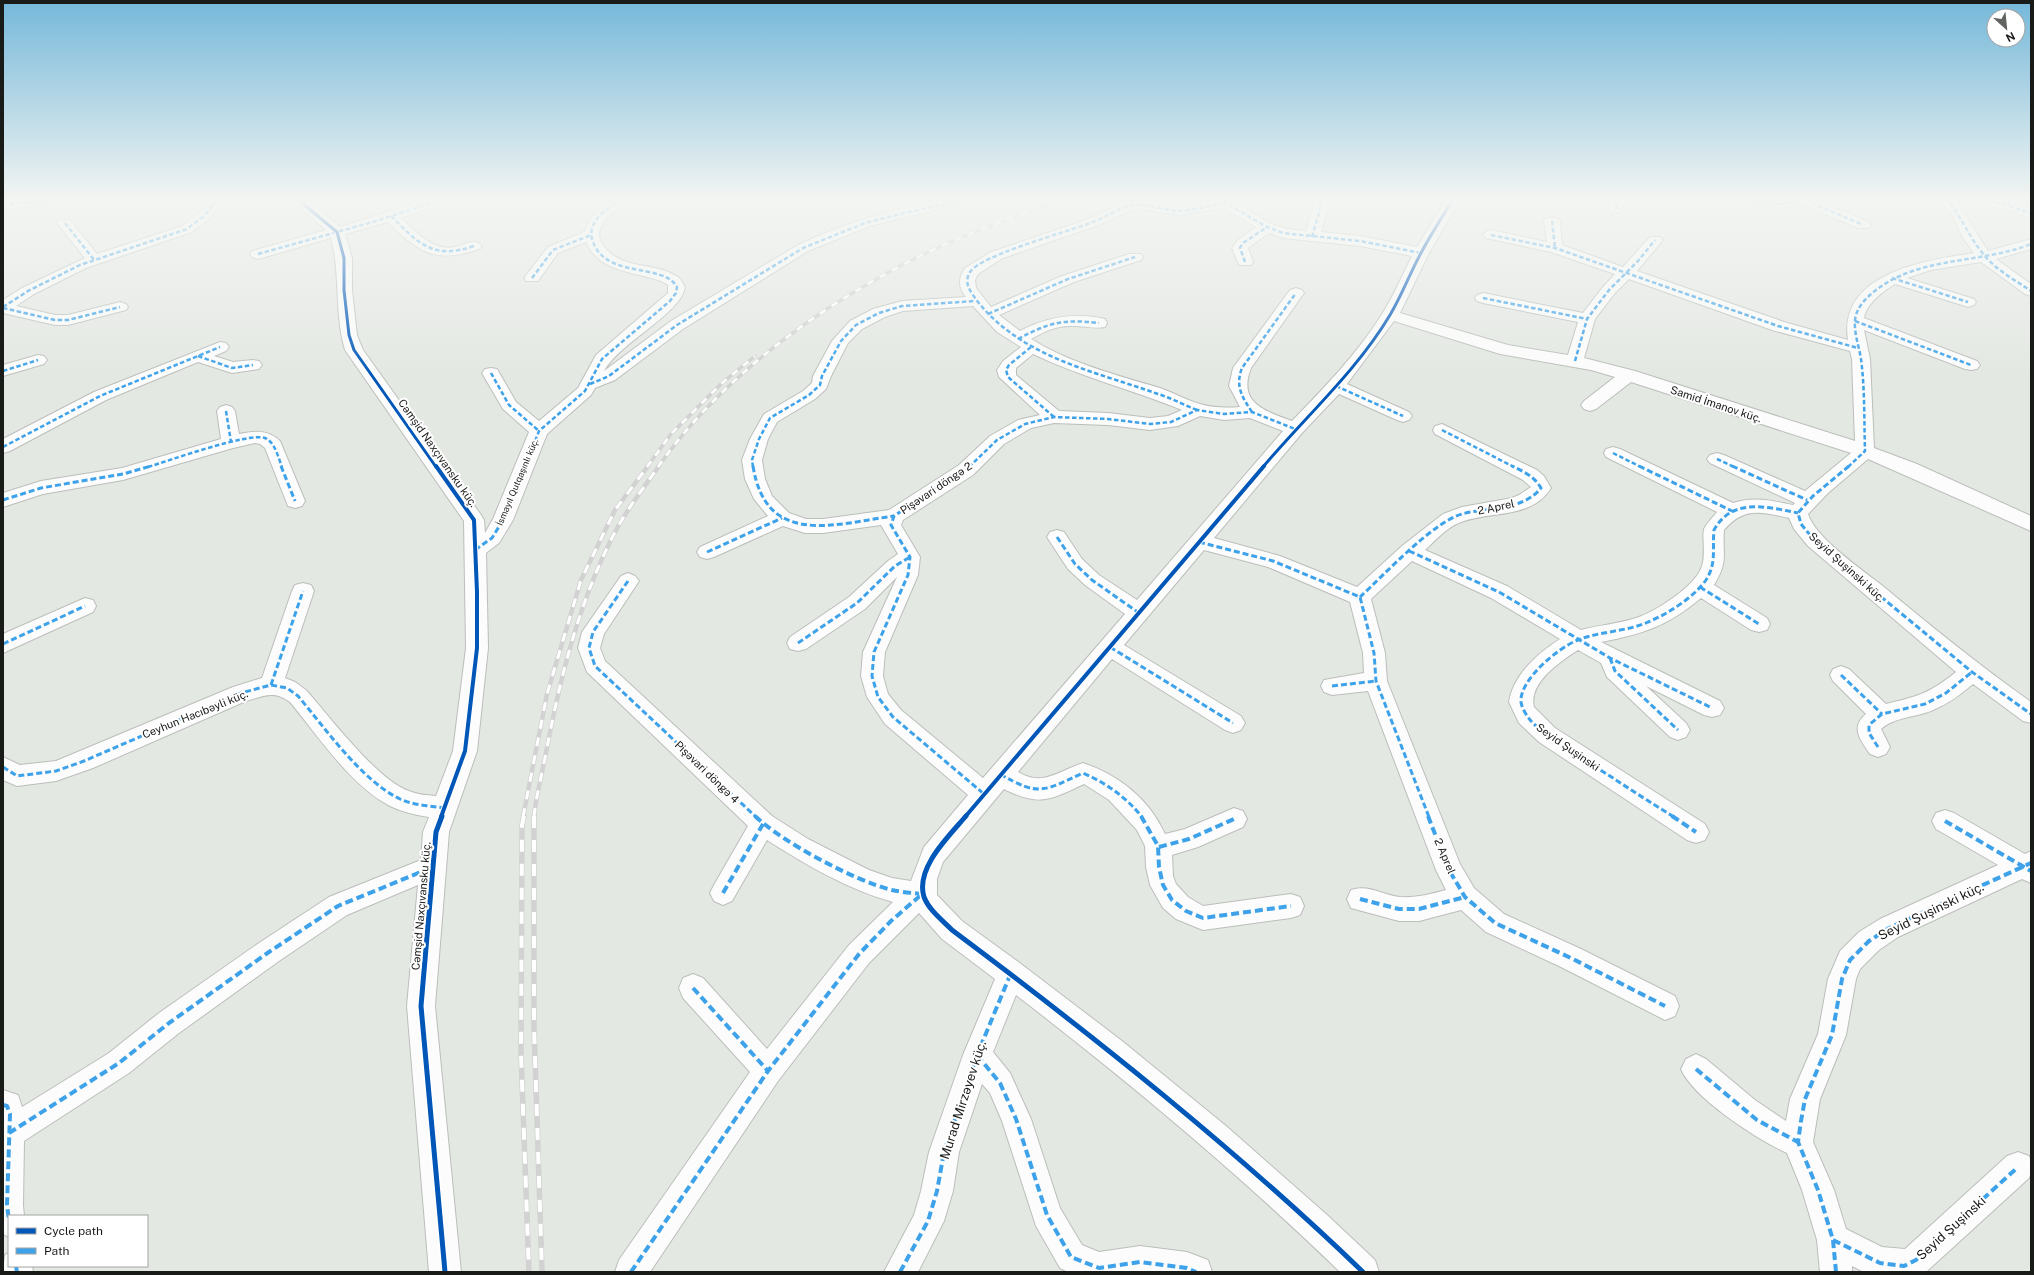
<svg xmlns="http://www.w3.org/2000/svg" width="2034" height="1275" font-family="'Public Sans',sans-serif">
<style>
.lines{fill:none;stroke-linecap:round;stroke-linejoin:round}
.minor-casing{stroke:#bbbeba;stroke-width:2}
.minor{fill:#fbfcfb;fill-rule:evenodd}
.rail-far2-casing{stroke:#d1d2d1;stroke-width:3.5}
.rail-far1-casing{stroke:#d1d2d1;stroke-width:4.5}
.rail-casing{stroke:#d1d2d1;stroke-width:5.5}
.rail-far2{stroke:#fff;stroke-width:2.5;stroke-dasharray:7;stroke-linecap:butt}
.rail-far1{stroke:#fff;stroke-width:3;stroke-dasharray:9;stroke-linecap:butt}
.rail{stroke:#fff;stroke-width:4;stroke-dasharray:12;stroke-linecap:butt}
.quiet-far2{stroke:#3da2ea;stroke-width:2.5;stroke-dasharray:4.5 2.5;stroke-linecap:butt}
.quiet-far1{stroke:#3da2ea;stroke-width:3;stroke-dasharray:6 3;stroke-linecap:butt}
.quiet{stroke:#3da2ea;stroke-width:4;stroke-dasharray:8 4;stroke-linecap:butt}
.cycleway-far2-casing{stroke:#fff;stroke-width:5}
.cycleway-far1-casing{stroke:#fff;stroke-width:6}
.cycleway-casing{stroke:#fff;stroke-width:8}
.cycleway-far2{stroke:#0057b8;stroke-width:3}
.cycleway-far1{stroke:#0057b8;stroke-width:4}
.cycleway{stroke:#0057b8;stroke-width:5}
.labels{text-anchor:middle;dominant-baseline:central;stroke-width:4;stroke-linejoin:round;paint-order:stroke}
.far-street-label{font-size:9px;fill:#191b18;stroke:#fff}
.street-label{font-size:11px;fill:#191b18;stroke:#fff}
.near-street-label{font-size:13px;fill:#191b18;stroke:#fff}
</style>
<rect width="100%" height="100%" fill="#e4e8e3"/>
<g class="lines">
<g class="minor-casing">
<g id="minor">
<path d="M31 198H77L75 201 70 202 3 209V201Z"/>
<path d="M211 198H225L209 219 192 232 86 268 34 294 16 306 55 315H68L120 302 126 304 128 307 126 310 68 325H55L3 313V300L22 288 85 258 57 223 60 220H70L97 254 182 226 199 213Z"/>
<path d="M289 198H305L340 227 432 198H453L451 201 401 218C415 231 434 252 455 247 464 245 470 240 479 243L482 246 479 249C436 264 419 253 388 222L345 234 352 258V290L357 335 363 350 481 515 484 520 485 533 493 519 529 432 503 409 482 373 485 369 491 368 497 369 516 402 539 421 578 388 596 355 668 293V285L661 281C633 271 600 273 586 242L558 253 538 281H526L524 278 548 247 584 232 591 217 611 199 614 198H631C624 209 608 212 602 225 598 231 598 239 603 245 621 271 654 261 678 277 681 279 683 284 685 287 681 314 620 342 604 371L671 321 798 245C836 227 876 214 917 205 938 200 960 195 981 198L979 201 909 216 870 226 808 251 683 329 615 380 595 388 591 395 547 434 513 520 499 543 486 553 488 648 477 751 449 832 435 1006 461 1272H429L407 1006 418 885 347 915 279 961 179 1033 129 1073 24 1141 23 1205 24 1216H9V1237L3 1234V1090L18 1095 22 1107 109 1053 159 1013 259 943 329 897 421 860 423 832 429 817C416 815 402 812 390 806 351 786 318 736 290 702 273 690 265 696 246 701L93 768 56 781 17 786 3 780V757L20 765 56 761 233 687 262 678 292 591 295 585 303 583 311 585 314 591 285 678 295 682 306 690C330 717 377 780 409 791 418 795 427 795 436 796L453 751 466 648 464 521 345 350C334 314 341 275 331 238L258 259 252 257 250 254 252 251 326 230Z"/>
<path d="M486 198H501L503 201 501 204C494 206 490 204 486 198Z"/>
<path d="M1210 198C1234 195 1251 214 1272 224 1283 229 1294 230 1306 231L1315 202 1317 199H1327L1329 202 1321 232 1360 236 1417 247 1447 198H1461L1429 253 1400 313 1508 345 1568 355 1578 322 1483 303 1477 301 1475 298 1477 295 1483 293 1583 313 1603 287 1615 274 1551 252 1486 238 1483 235 1486 232 1491 230 1547 242 1544 221 1547 218H1557L1560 221 1562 245 1623 267 1650 237H1660L1663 240 1637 271 1784 322 1848 340C1838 273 1926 260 1974 253L1963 238 1952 215 1939 198H1953C1967 214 1976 234 1988 251L2031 239V249L1996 259 2031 284V296L2025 294 1981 262 1931 270 1907 278 1974 299 1976 302 1974 305 1968 307 1962 305 1895 284C1882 292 1867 303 1864 318L1977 361 1980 365 1977 369 1971 370 1965 369 1864 330 1870 359 1874 448 1917 464 2031 516V531L1868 459 1828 493 1808 514C1815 538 1864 571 1884 587 1932 627 1980 666 2031 702V723L2023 721 1973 684C1960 695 1948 704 1933 710 1916 718 1896 716 1881 729L1890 747 1886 754 1878 757 1870 754C1860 740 1850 727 1866 714L1833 681 1830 675 1833 669 1841 666 1849 669 1886 704C1919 696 1930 693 1956 672L1808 546 1794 529 1789 518C1762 512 1744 506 1724 530 1722 556 1729 560 1714 585L1767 618 1770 624 1767 630 1759 632 1751 630 1701 598C1668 626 1643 634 1601 642L1720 701 1724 708 1720 715 1712 717 1704 715 1646 686 1686 723 1690 730 1686 737 1678 740 1670 737 1607 677 1601 663 1578 650C1561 661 1528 683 1534 707L1555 728 1705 824 1709 832 1705 840 1696 843 1687 840 1539 742 1519 723 1509 702C1513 675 1538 653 1560 639L1491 598 1412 561 1371 599 1385 653 1387 681 1460 864 1474 888 1504 914 1581 949 1675 996 1679 1006 1675 1016 1665 1020 1561 967 1486 932 1461 910 1419 921H1399L1351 908 1347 899 1351 890C1368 884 1382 895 1400 897 1416 898 1431 894 1446 890L1436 870 1368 691 1332 695 1324 692 1321 686 1324 680 1364 673 1363 653 1350 602 1268 567 1204 550 1124 645 1241 716 1245 723 1241 730 1233 733 1225 730 1112 659 1018 772C1044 787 1058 771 1083 763 1119 775 1149 799 1165 834L1185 829 1234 808 1243 811 1247 819 1243 827 1198 847 1172 855 1173 876 1176 884 1188 897 1203 906 1291 894 1300 897 1304 906 1300 915 1291 918 1203 930 1176 919 1163 908 1150 885 1146 867 1145 846 1137 830 1109 800 1084 784C1050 800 1039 807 1004 789L943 862 937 879V895L962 921 1021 964 1122 1041 1226 1126 1326 1214 1375 1260 1379 1272H1340C1238 1173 1129 1082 1016 995L993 1052 1010 1073 1031 1119 1060 1208 1082 1245 1099 1252 1140 1246 1187 1252 1208 1260 1212 1272H1068L1060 1268 1036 1226 1002 1121 990 1093 982 1084 959 1152 953 1191 944 1221 918 1272H884L914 1215 921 1191 929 1152 963 1055 995 979 942 939 919 913 869 963 778 1081 650 1272H615L619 1260 750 1072 683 998 679 988 683 978 693 974 703 978 767 1049 849 945 893 902C849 890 806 865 767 840L732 901 723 905 714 901 710 893 714 885 748 826 587 672 578 648 582 632 621 576 628 573 635 576 639 581 604 634 600 648 605 661 772 816 808 839 869 870 892 878 911 881 924 847 968 795 885 724 867 697 861 676 863 652 897 577 865 609 806 649 798 651 790 649 787 643 790 637 849 597 888 561 898 554 881 525 823 533H805L783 526 714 557 707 559 700 557 697 552 700 547 768 516 754 499 745 479 742 460 750 439 764 414 803 391 812 383 813 376 832 341 850 321 873 309 902 301 966 297C958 287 958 278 965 268L991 252 1086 220 1124 203 1139 201 1179 207 1212 201ZM1223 208 1256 227 1238 240 1232 248 1239 265H1251L1253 262 1248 248 1269 233 1283 238 1360 246 1412 256C1402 276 1393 297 1381 316 1356 355 1324 388 1292 421 1266 411 1237 404 1251 368L1304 293 1302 290 1296 288 1290 290 1233 368 1229 386 1240 407C1227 408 1213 408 1200 404 1186 400 1174 393 1160 388 1116 375 1070 363 1031 339 1045 331 1058 325 1073 326 1084 326 1095 329 1105 327L1107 323 1105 319C1074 312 1047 317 1020 331L999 315 1074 282 1141 260 1143 257 1141 254H1129L1062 276 991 307 976 288 975 280 978 274 1003 258 1096 226 1132 210 1139 209 1179 215ZM1629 279 1772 330 1850 351 1852 359 1855 441 1635 371 1584 358 1595 319 1615 293ZM973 306 997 332 1021 347 1003 361 997 370 999 377 1040 415 1018 420 990 436 959 465 889 510 823 519H806L789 513 772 496 765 479 762 460 768 439 777 422 815 399 826 389 831 376 848 343 862 329 885 317 903 311ZM1394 321 1500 354 1591 370 1615 377 1584 401 1581 405 1584 409 1590 411 1596 409 1631 382 1851 453 1805 491 1724 455 1717 453 1710 455 1707 459 1710 463 1795 503 1793 505C1773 501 1754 496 1733 503L1620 449 1613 447 1606 449 1604 453 1606 457 1717 512C1713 517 1707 523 1704 529 1702 536 1706 554 1702 566 1696 586 1655 612 1636 618 1618 624 1599 625 1581 630L1507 586 1425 550C1436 540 1447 527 1461 522 1491 511 1532 519 1551 488L1544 476 1537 470 1442 424 1435 426 1433 430 1435 434 1523 480 1531 487 1519 495 1512 498 1462 507 1443 514 1402 546 1357 587 1280 556 1214 538 1302 433 1339 394 1397 420 1403 422 1409 420 1412 416 1409 412 1347 384ZM1033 354C1081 377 1133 390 1182 410L1168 416 1150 418 1108 413 1059 411 1016 375V368ZM1200 416 1224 420 1250 418 1283 431 1137 600 1099 575 1082 559 1064 532 1057 530 1050 532 1047 537 1068 569 1085 585 1125 614 983 778 901 710 888 694 883 676 885 652 918 575 920 557 901 525 903 520 973 475 1004 444 1031 428 1054 423 1108 425 1150 430 1178 426Z"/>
<path d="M1612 198H1626L1621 212H1611L1609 209Z"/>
<path d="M1733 198H1814L1868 222 1871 225 1868 228H1858L1804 205 1775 208 1735 201Z"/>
<path d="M1968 198C1990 195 2010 201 2031 209V218L2004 209 1970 201Z"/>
<path d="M220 342 226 343 229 347 226 351 214 356 233 362 253 360 259 361 262 365 259 369 232 373 198 362 106 400 10 451 3 453V439L94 392Z"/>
<path d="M38 355 44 356 47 360 44 364 3 376V365Z"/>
<path d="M226 405 232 407 235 411 239 434C255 431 267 429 280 441L305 501 302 506 295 508 288 506 265 448 260 444 255 443 233 448 123 480 43 494 3 507V493L41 481 122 468 221 439 217 411 220 407Z"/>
<path d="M85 598 93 600 96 606 93 612 3 653V634Z"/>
<path d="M1945 810 1954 813 2025 854 2031 851V883L2022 879 1898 937 1879 950 1860 969 1856 979 1846 1035 1820 1099 1813 1142 1834 1190 1846 1229 1882 1247 1905 1249 2007 1156 2018 1152 2029 1156C2032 1163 2032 1171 2029 1178L1926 1272H1864L1852 1266V1272H1820L1817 1240 1802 1190 1787 1153C1758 1140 1693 1098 1681 1069L1686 1059 1696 1054 1706 1059 1755 1100 1786 1121 1790 1099 1818 1034 1828 979 1840 951 1859 932 1880 919 1998 865 1936 829 1932 821 1936 813Z"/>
<path d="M9 1253V1266H32L33 1272H3L5 1255Z"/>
</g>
</g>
<use href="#minor" class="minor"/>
<g class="rail-far2-casing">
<g id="rail-far2">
<path d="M647 467 671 434 722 383 755 356"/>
<path d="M658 467C726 370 835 295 941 246 984 227 1028 212 1072 198"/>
</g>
</g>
<g class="rail-far1-casing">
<g id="rail-far1">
<path d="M523 817 547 694 581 580 615 510 648 466"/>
<path d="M534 817C536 797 541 778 545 758 559 683 577 608 611 540 624 513 642 490 659 466"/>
</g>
</g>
<g class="rail-casing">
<g id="rail">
<path d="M524 816 522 825 521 1054 529 1272"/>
<path d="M534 816V1026L542 1272"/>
</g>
</g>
<use href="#rail-far2" class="rail-far2"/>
<use href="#rail-far1" class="rail-far1"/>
<use href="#rail" class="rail"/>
<g class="quiet-far2">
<path d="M493 198 496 201"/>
<path d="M1217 198 1267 227 1283 233 1360 241 1421 253"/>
<path d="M1740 198C1761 203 1787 208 1807 198"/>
<path d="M1946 198C1961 216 1969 237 1984 255 1996 270 2015 280 2031 291"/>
<path d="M1975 198 2008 205 2031 214"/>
<path d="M1805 200 1863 225"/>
<path d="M3 205 70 198"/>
<path d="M2008 205 2013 198"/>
<path d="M1616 209 1619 198"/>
<path d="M391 216C419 244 433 260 474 246"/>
<path d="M1552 221 1555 248"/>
<path d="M65 223 94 260"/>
<path d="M1491 235 1555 248 1778 326 1858 348"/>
<path d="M1312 237 1322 202"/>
<path d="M258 254 373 222 446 198"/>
<path d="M1245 262 1240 248 1243 243 1267 227"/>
<path d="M532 278 553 250 591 235"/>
<path d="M1892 278 1968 302"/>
<path d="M1483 298 1587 319"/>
<path d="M3 307 28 291 80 265 187 229 204 216 218 198"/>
<path d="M3 308 55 320H68L120 307"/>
<path d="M988 314 1068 279 1135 257"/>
<path d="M1855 321 1971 365"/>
<path d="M1018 339C1050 322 1063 319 1099 323"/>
<path d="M1031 347 1009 365 1006 370 1008 377 1054 417"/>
<path d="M198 356 232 368 253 365"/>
<path d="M1575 361 1587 319 1609 290 1638 261 1655 240"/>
<path d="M3 371 38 360"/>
<path d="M491 373 509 405 539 431"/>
<path d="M590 384 609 376 677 325 803 248 865 223 908 212 974 198"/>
<path d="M1336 386 1403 416"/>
<path d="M1197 410C1184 405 1171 398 1158 394 1094 371 1023 358 978 302 971 292 963 284 970 272 981 255 1067 232 1090 223 1103 219 1115 210 1128 206 1145 201 1163 211 1179 211 1194 210 1210 206 1224 203"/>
<path d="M226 411 231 442"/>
<path d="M1252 412C1242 397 1235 386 1242 368L1296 293"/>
<path d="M1442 430 1514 467"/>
<path d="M3 447 100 396 220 347"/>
<path d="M1613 453 1641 467"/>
<path d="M1717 459 1734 467"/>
<path d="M148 467C168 461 249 432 265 438 275 442 278 457 282 467"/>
<path d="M525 467 539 431 585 391 602 359 670 301 676 293 677 287C663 262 604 280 592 239 587 220 610 206 624 198"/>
<path d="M753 467 752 460 759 439 770 418 809 395 820 385 822 376 841 341 856 325 879 313 902 306 975 301"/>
<path d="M969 467 997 440 1025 424 1054 417 1108 419 1150 424 1171 422 1197 410 1224 414 1252 412 1295 429"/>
<path d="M1848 467 1865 451C1864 421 1865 389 1861 359 1859 346 1854 334 1855 320 1856 310 1863 301 1870 295 1915 255 1978 265 2031 244"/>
</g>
<g class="quiet-far1">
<path d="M281 466 295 501"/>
<path d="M753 466C766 548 835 524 894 516"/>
<path d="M970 466 894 516 891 525 910 557 908 575 874 652 872 676 878 697 893 717 984 794"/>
<path d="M1639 466 1732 511"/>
<path d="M1732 466 1807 500"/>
<path d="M1849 466 1813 496 1798 513 1801 524 1815 541 1839 562 1972 672 2031 714"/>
<path d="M3 500 41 488 123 474 151 466"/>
<path d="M1057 537 1075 564 1092 580 1139 613"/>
<path d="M1199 542 1273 561 1360 597 1374 653 1376 681 1429 817"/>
<path d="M475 550 492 538 503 520 525 466"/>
<path d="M1409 551 1499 592 1610 658 1712 708"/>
<path d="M707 552 782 518"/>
<path d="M628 581 593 632 589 648 595 666 756 817"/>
<path d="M1700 587 1759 624"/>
<path d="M1360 597C1384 575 1433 522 1462 514 1487 507 1523 511 1541 488 1534 476 1524 472 1512 466"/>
<path d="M798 643 857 603 895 566 910 557"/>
<path d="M3 644 85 606"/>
<path d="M1110 647 1233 723"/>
<path d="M1610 658 1615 671 1678 730"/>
<path d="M1841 675 1882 714"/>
<path d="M271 685 303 591"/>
<path d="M1332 686 1376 681"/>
<path d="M1878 747 1869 733V725L1882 714 1925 704 1946 693 1972 672"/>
<path d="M3 767 17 776 56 771 84 761 241 693 271 685 287 688 298 696C325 728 362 781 400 799 413 805 430 806 445 808"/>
<path d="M1000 774C1039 797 1044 791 1083 773 1106 783 1126 797 1142 817"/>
<path d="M1674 817C1643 798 1613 778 1582 758 1565 747 1545 736 1531 721 1527 716 1522 709 1521 702 1519 680 1559 647 1578 640 1600 631 1626 632 1648 622 1668 614 1694 597 1706 580 1717 563 1712 548 1714 530 1732 497 1768 507 1798 513"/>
</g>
<g class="quiet">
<path d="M755 816C782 842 855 881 892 890 901 892 912 893 922 894"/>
<path d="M1141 816 1158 846 1159 867 1163 885 1172 900 1186 911 1203 918 1291 906"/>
<path d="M1428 816 1449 870 1465 897 1495 923 1571 958 1665 1006"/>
<path d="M1672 816 1696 832"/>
<path d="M1945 821 2031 871"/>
<path d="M1159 847 1189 839 1234 819"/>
<path d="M723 893 763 824"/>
<path d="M1360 899 1399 909H1419L1465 897"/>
<path d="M693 988 768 1071"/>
<path d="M977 1055 1000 1083 1016 1119 1047 1215 1071 1257 1099 1268 1140 1262 1187 1268 1196 1272"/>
<path d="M1696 1069 1757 1120 1798 1142"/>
<path d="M3 1105 7 1106 10 1114 7 1205 9 1221"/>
<path d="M9 1133 119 1063 169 1023 269 952 338 906 433 867"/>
<path d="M1833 1240 1880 1263 1904 1266 1916 1260 2018 1167"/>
<path d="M16 1266 17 1272"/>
<path d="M631 1272 768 1071 859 954 891 921 922 894"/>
<path d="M900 1272 928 1221 937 1191 944 1152 977 1055 1011 973"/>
<path d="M1836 1272 1833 1240 1818 1190 1798 1142 1801 1121 1805 1099 1832 1035 1842 979 1850 960 1869 941 1889 928 2031 863"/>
</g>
<g class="cycleway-far2-casing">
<g id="cycleway-far2">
<path d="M296 198 337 232 344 258V290L349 335 354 350 436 467"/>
<path d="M1263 467C1305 417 1356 372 1390 315 1402 295 1410 273 1421 253 1431 234 1443 216 1454 198"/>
</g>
</g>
<g class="cycleway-far1-casing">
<g id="cycleway-far1">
<path d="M436 466 474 520 477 592V648L465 751 441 817"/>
<path d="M965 817 1264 466"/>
</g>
</g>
<g class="cycleway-casing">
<g id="cycleway">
<path d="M442 816 436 832 421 1006 445 1272"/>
<path d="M966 816C949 836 915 868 924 897 929 910 942 920 952 930 1095 1037 1234 1148 1363 1272"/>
</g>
</g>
<use href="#cycleway-far2" class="cycleway-far2"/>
<use href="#cycleway-far1" class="cycleway-far1"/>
<use href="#cycleway" class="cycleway"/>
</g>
<linearGradient id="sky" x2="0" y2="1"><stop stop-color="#75b8da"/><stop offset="0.53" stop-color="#f3f5f2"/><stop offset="1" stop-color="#f3f5f2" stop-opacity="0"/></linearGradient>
<rect width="2034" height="376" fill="url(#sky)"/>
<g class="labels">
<g class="far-street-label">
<text transform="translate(517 482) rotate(-67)">İsmayıl Qutqaşınlı küç.</text>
</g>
<g class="street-label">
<text transform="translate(1716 404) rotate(18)">Samid İmanov küç.</text>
<text transform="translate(438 453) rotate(55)">Cəmşid Naxçıvansku küç.</text>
<text transform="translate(936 488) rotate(-34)">Pişəvari döngə 2</text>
<text transform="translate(1496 507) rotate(-12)">2 Aprel</text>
<text transform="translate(1847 567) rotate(42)">Seyid Şuşinski küç.</text>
<text transform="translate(195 714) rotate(-22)">Ceyhun Hacıbəyli küç.</text>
<text transform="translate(1568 747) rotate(35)">Seyid Şuşinski</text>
<text transform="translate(707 772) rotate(44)">Pişəvari döngə 4</text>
<text transform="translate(1445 856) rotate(67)">2 Aprel</text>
<text transform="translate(421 906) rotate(-85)">Cəmşid Naxçıvansku küç.</text>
</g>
<g class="near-street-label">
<text transform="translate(1931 911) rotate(-26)">Seyid Şuşinski küç.</text>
<text transform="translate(963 1100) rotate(-72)">Murad Mirzəyev küç.</text>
<text transform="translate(1951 1228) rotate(-42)">Seyid Şuşinski</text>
</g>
</g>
<rect width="2034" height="1275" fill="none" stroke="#191b18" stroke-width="8"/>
<rect x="8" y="1215" width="140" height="52" fill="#ffffff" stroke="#a3a4a3"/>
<rect x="16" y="1228" width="20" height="6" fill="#0057b8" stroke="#a3a4a3"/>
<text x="44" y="1235" font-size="12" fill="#191b18">Cycle path</text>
<rect x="16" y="1248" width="20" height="6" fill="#3da2ea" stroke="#a3a4a3"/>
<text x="44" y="1255" font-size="12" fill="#191b18">Path</text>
<g transform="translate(2006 28) rotate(153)"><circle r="19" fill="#ffffff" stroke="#a3a4a3"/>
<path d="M0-3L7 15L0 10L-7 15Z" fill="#60635f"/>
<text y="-6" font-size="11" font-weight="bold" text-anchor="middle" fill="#191b18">N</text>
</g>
</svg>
